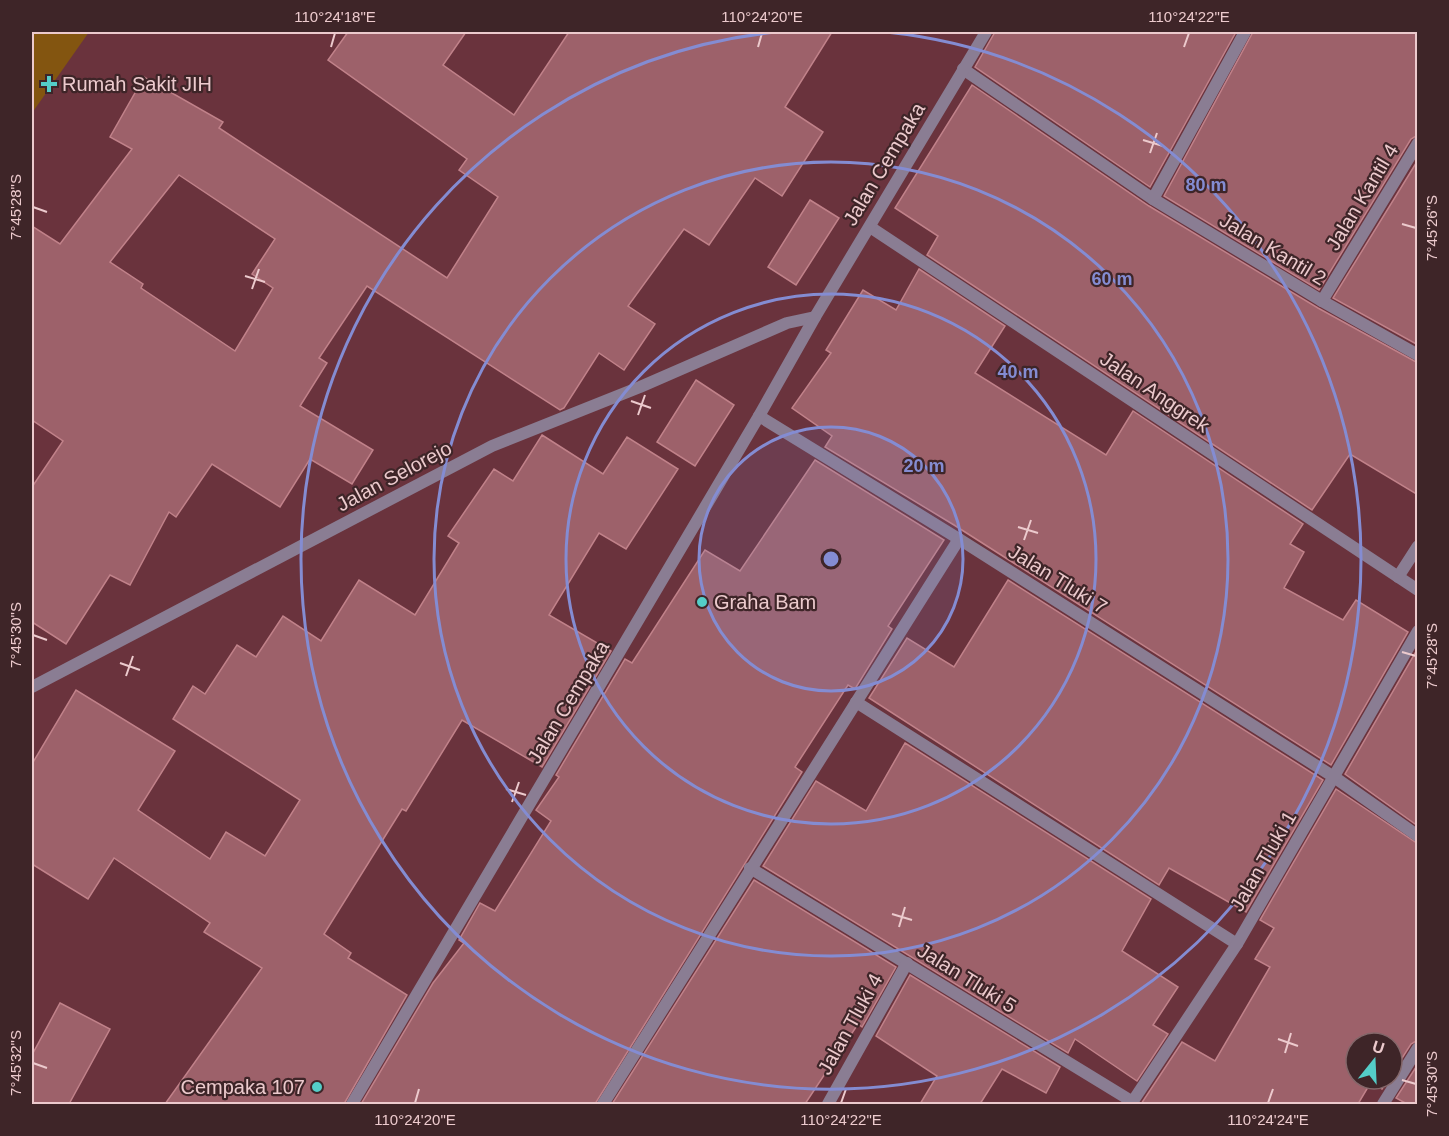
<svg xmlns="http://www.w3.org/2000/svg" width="1449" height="1136" font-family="Arial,sans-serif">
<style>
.green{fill:#835510}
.building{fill:#9d616a;stroke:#c1828a;stroke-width:1.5;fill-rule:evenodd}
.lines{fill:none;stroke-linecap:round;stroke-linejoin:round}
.minor{stroke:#8a7d93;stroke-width:12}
.ticks{fill:none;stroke:#eccacd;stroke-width:2}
.ring{fill:none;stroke:#848cd2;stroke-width:3}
.poi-dot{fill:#54cdc8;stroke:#3e2528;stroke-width:2}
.labels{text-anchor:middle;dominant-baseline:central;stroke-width:4.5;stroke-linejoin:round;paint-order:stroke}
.poi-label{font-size:20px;fill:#eccacd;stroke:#3e2528;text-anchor:start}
.street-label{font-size:20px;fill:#eccacd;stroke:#3e2528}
.centre{fill:#848cd2;stroke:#3e2528;stroke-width:3}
.ring-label{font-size:18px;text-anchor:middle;font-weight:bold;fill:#848cd2;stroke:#3e2528;stroke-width:4.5;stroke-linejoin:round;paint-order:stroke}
.neatline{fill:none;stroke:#eccacd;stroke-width:2}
.ticks-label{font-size:15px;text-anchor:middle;fill:#eccacd}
</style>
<rect width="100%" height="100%" fill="#6a333d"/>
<path class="green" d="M32 32H89L32 113Z"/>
<g class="building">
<path d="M348 32H466L443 65 514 115 569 32H832L785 107 823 132 782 196 755 178 709 245 684 229 628 306 655 324 624 370 599 353 564 408 560 410 367 286 319 358 327 363 300 406 373 450 352 484 310 459 280 507 212 464 176 517 169 512 130 585 110 575 66 644 32 622V487L63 441 32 420V226L60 244 132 149 110 137 144 77 223 122 219 128 447 278 498 197 459 170 467 159 328 60ZM179 175 275 239 252 274 273 288 235 351 141 288 143 284 110 262Z"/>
<path d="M995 32H1236L1150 187 975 67Z"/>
<path d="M1253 32H1418V135L1411 139 1319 290 1164 196Z"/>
<path d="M972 85 1149 206 1318 308 1418 363V495L1350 454 1312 510 927 255 938 236 895 208Z"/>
<path d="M1418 160V345L1333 298Z"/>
<path d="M810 200 839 218 796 285 768 267Z"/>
<path d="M919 269 1005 326 975 373 1106 455 1133 411 1303 524 1290 544 1304 552 1284 588 1343 620 1356 600 1408 632 1331 765 954 525 825 447 832 436 792 408 831 353 826 350 863 290 896 310Z"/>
<path d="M696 380 734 405 695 466 657 442Z"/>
<path d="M542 435 603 474 627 437 678 469 626 549 599 533 549 615 611 651 542 767 462 720 406 811 402 809 324 934 351 953 348 958 407 995 344 1104H165L262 968 204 932 210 923 114 858 88 899 32 864V764L76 690 175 751 138 810 210 859 226 832 265 856 300 800 173 719 193 686 205 694 237 645 256 657 283 616 321 641 359 580 415 615 459 543 448 536 494 469 513 481Z"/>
<path d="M815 460 944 540 888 626 892 629 855 689 848 685 795 767 802 772 595 1104H361L433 983 464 943 459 940 480 903 495 911 551 821 536 810 559 777 556 775 625 659 632 663 705 550 740 571Z"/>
<path d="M1008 580 1323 780 1246 912 1169 868 1159 885 869 698 907 638 954 667Z"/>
<path d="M1418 648V826L1345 774Z"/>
<path d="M905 743 1151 899 1122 951 1178 987 1153 1025 1168 1034 1137 1081 1075 1039 1068 1053 763 866 816 781 866 811Z"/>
<path d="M1336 789 1418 844V1040L1411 1044 1392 1074V1043H1356V1079H1389L1382 1089 1371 1082 1358 1104H1141L1182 1042 1215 1061 1270 967 1255 959 1274 928 1260 920Z"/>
<path d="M754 880 896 967 862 1027 858 1024 805 1104H612Z"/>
<path d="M910 975 1060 1067 1046 1093 1002 1069 980 1104H920L937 1076 876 1036Z"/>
<path d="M60 1003 110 1029 69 1104H32V1055Z"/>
<path d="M1418 1064V1104H1407L1396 1098Z"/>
</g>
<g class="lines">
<g class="minor">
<path d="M963 69 1153 199 1322 301 1418 355"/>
<path d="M1153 199 1245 32"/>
<path d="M870 227 1418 590"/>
<path d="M1322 301 1418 143"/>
<path d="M759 416 959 539 1334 777 1418 836"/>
<path d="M1398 577 1418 546"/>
<path d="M32 687 492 446 640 387 787 323 815 317"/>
<path d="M856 702 1237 944"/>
<path d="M750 868 1133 1102"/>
<path d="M352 1104 759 416 815 317 986 32"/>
<path d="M603 1104 959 539"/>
<path d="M828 1104 907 963"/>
<path d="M1131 1104 1237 944 1418 631"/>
<path d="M1383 1104 1418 1048"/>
</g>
</g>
<path class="ticks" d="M331 47 335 33M758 47 762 33M1184 47 1189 33M1143 140 1163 146M1150 153 1157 133M33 207 47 212M1402 224 1416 228M245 276 265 282M252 289 259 269M631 401 651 408M638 415 645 395M1018 527 1038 533M1024 540 1031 520M33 635 47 640M1402 652 1416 656M120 663 140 670M126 676 133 656M506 789 526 795M512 802 519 782M892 914 912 920M899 927 905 907M1278 1039 1298 1046M1285 1053 1291 1033M33 1063 47 1068M1402 1080 1416 1084M415 1103 419 1089M841 1103 846 1089M1268 1103 1273 1089"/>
<circle cx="831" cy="559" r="132" fill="#848cd2" fill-opacity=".12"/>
<g class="ring">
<circle cx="831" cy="559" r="132"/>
<circle cx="831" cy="559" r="265"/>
<circle cx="831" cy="559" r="397"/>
<path d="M886 32A530 530 0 1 1 776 32"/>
</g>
<g class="poi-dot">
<path d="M46 75h6v6h6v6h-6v6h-6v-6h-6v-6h6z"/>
<circle cx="702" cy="602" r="6"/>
<circle cx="317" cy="1087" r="6"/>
</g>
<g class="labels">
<g class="poi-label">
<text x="62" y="84">Rumah Sakit JIH</text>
<text x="714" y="602">Graha Bam</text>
<text x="305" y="1087" text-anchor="end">Cempaka 107</text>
</g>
<g class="street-label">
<text transform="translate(884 164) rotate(-59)">Jalan Cempaka</text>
<text transform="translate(1362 197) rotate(-59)">Jalan Kantil 4</text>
<text transform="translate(1273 249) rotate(31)">Jalan Kantil 2</text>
<text transform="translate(1155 392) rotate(34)">Jalan Anggrek</text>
<text transform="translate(394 476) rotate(-28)">Jalan Selorejo</text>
<text transform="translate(1058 579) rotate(32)">Jalan Tluki 7</text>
<text transform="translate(568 702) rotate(-59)">Jalan Cempaka</text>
<text transform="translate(1263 861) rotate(-60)">Jalan Tluki 1</text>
<text transform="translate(967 978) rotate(32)">Jalan Tluki 5</text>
<text transform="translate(850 1024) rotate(-61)">Jalan Tluki 4</text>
</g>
</g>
<circle cx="831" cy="559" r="9" class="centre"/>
<g class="ring-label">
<text x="1206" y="191">80 m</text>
<text x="1112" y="285">60 m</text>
<text x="1018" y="378">40 m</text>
<text x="924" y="472">20 m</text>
</g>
<rect width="1449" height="1136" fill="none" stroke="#3e2528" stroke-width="66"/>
<g transform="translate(1374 1061) rotate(18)"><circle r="28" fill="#3e2528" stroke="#84676a" stroke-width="1.5"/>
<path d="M0-4.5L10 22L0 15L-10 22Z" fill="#54cdc8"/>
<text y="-9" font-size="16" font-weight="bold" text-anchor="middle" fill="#eccacd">U</text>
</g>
<rect x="33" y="33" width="1383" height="1070" class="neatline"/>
<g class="ticks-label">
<text x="335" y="22">110°24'18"E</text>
<text x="762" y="22">110°24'20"E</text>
<text x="1189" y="22">110°24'22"E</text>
<text transform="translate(16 207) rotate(-90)" y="5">7°45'28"S</text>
<text transform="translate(1432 228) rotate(-90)" y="5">7°45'26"S</text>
<text transform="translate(16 635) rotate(-90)" y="5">7°45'30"S</text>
<text transform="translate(1432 656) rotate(-90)" y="5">7°45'28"S</text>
<text transform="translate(16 1063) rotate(-90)" y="5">7°45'32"S</text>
<text transform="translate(1432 1084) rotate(-90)" y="5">7°45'30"S</text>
<text x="415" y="1125">110°24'20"E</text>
<text x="841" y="1125">110°24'22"E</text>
<text x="1268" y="1125">110°24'24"E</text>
</g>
</svg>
